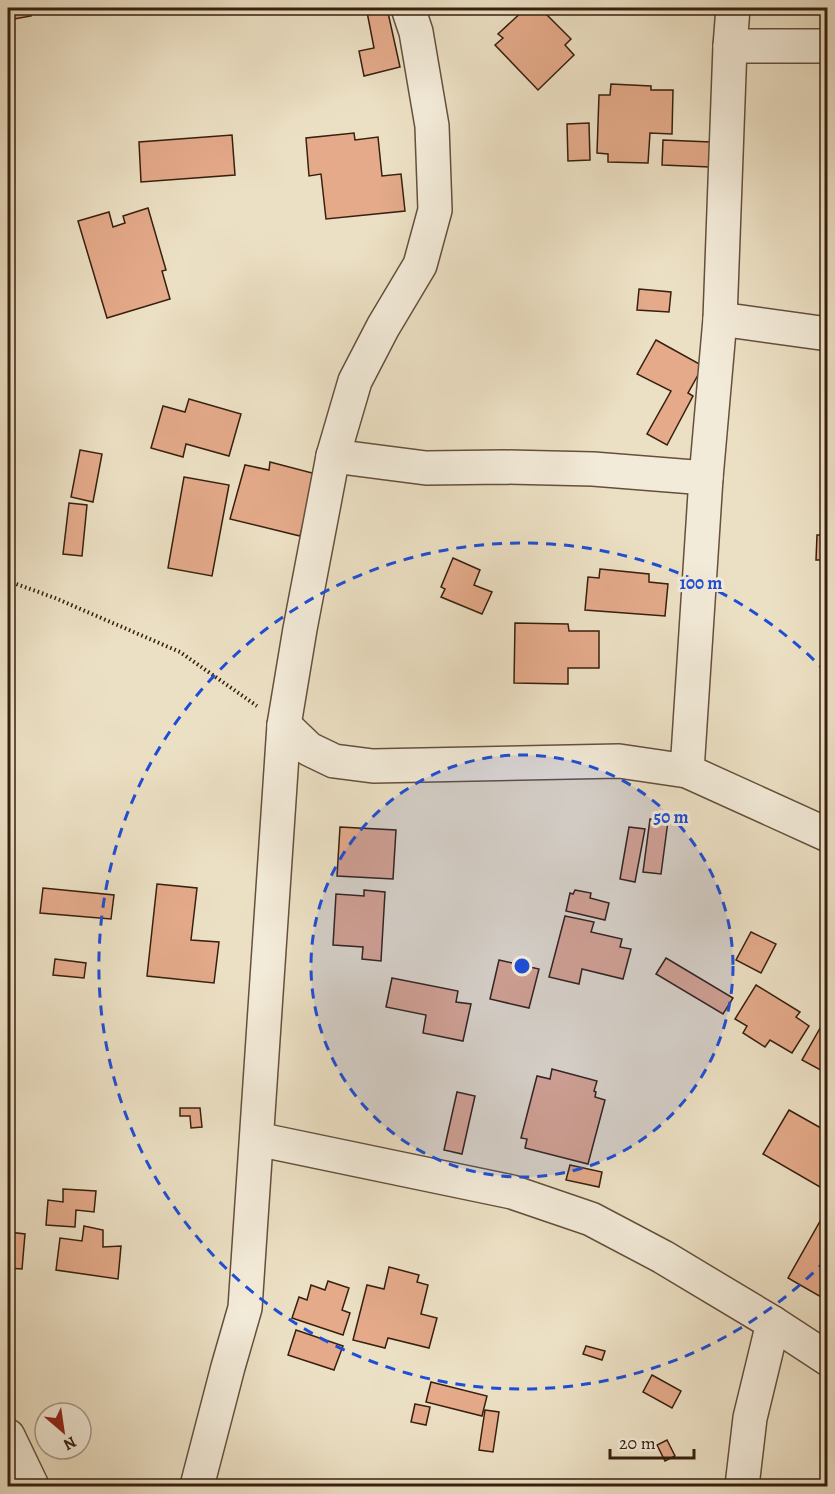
<svg xmlns="http://www.w3.org/2000/svg" width="835" height="1494" font-family="Alegreya,serif">
<style>
.building{fill:#e4aa8a;stroke:#37200e;stroke-width:1.5}
.lines{fill:none;stroke-linecap:round;stroke-linejoin:round}
.minor-casing{stroke:#64503c;stroke-width:36}
.path{stroke:#37200e;stroke-width:4;stroke-dasharray:1.5 3;stroke-linecap:butt}
.minor{stroke:#f3ebd9;stroke-width:33}
.ring{fill:none;stroke:#1d4ed8;stroke-width:3;stroke-dasharray:10 8}
.centre{fill:#1d4ed8;stroke:#f3ebd9;stroke-width:3}
.ring-label{font-size:18px;text-anchor:middle;font-weight:bold;fill:#1d4ed8;stroke:#f3ebd9;stroke-width:6;stroke-linejoin:round;paint-order:stroke}
</style>
<rect width="100%" height="100%" fill="#ece0c4"/>
<filter id="stains"><feTurbulence type="fractalNoise" baseFrequency=".00333" numOctaves="4"/><feColorMatrix values="0 0 0 0 .2 0 0 0 0 .09 0 0 0 0 .02 0 0 0 .5 -.17"/></filter>
<radialGradient id="worn" r=".72"><stop offset=".6" stop-color="#630" stop-opacity="0"/><stop offset="1" stop-color="#630" stop-opacity=".3"/></radialGradient>
<g class="building">
<path d="M8 8H29L31 16 8 20Z"/>
<path d="M387 8 400 67 364 76 359 51 374 48 367 12Z"/>
<path d="M526 8H540L571 39 565 45 574 55 538 90 495 45 503 38 498 34Z"/>
<path d="M611 84 651 86V90H673L672 134 650 133 648 163 608 162V154L597 153 599 95H610Z"/>
<path d="M589 123 590 160 568 161 567 124Z"/>
<path d="M354 133 355 140 378 137 382 176 401 174 405 211 326 219 321 174 309 176 306 138Z"/>
<path d="M232 135 235 175 141 182 139 142Z"/>
<path d="M663 140 711 142 710 167 662 165Z"/>
<path d="M148 208 166 270 162 271 170 299 107 318 78 221 109 212 113 227 125 223 123 216Z"/>
<path d="M639 289 671 292 669 312 637 310Z"/>
<path d="M656 340 703 366 688 393 693 396 667 445 647 434 671 391 637 374Z"/>
<path d="M189 399 241 414 229 456 186 444 183 457 151 448 163 406 185 412Z"/>
<path d="M80 450 102 454 93 502 71 497Z"/>
<path d="M270 462 316 474 300 536 230 519 245 465 269 470Z"/>
<path d="M184 477 229 485 212 576 168 568Z"/>
<path d="M69 503 87 505 82 556 63 554Z"/>
<path d="M817 535H828V565L826 560H816Z"/>
<path d="M453 558 480 570 474 585 492 592 482 614 441 597 445 589 441 587Z"/>
<path d="M600 569 649 574V582L668 584 665 616 585 610 588 577 599 578Z"/>
<path d="M515 623 568 624 569 631H599V668H568V684L514 683Z"/>
<path d="M650 819 668 821 661 874 643 872Z"/>
<path d="M340 827 396 830 393 879 337 876Z"/>
<path d="M629 827 645 829 635 882 620 879Z"/>
<path d="M157 884 197 888 191 940 219 942 214 983 147 976Z"/>
<path d="M43 888 114 895 111 919 40 913Z"/>
<path d="M364 890 385 892 381 961 362 959 363 947 333 945 336 894 364 896Z"/>
<path d="M575 890 591 893 590 898 609 903 605 920 566 911 570 893 573 894Z"/>
<path d="M565 916 594 922 591 932 622 939 620 947 631 949 623 979 582 969 579 984 549 977Z"/>
<path d="M751 932 776 944 761 973 736 960Z"/>
<path d="M666 958 733 998 723 1014 656 974Z"/>
<path d="M55 959 86 963 84 978 53 975Z"/>
<path d="M499 960 539 969 529 1008 490 999Z"/>
<path d="M392 978 458 991 456 1002 471 1004 463 1041 423 1033 426 1015 386 1007Z"/>
<path d="M756 985 800 1012 796 1017 809 1026 792 1053 770 1040 765 1047 743 1033 747 1026 735 1019Z"/>
<path d="M823 1023 828 1026V1074L802 1060Z"/>
<path d="M552 1069 597 1081 594 1091 596 1092 595 1097 605 1100 588 1164 525 1148 527 1139 521 1138 537 1076 550 1079Z"/>
<path d="M457 1092 475 1096 462 1154 444 1150Z"/>
<path d="M180 1108H200L202 1127 191 1128 190 1116H180Z"/>
<path d="M789 1110 828 1132V1174L820 1187 763 1154Z"/>
<path d="M570 1165 602 1172 599 1187 566 1180Z"/>
<path d="M63 1189 96 1191 94 1212 76 1210 75 1227 46 1225 48 1200 63 1202Z"/>
<path d="M823 1216 828 1219V1301L788 1278Z"/>
<path d="M8 1223H10L9 1232 25 1234 22 1269 8 1268Z"/>
<path d="M84 1226 103 1230V1247L121 1246 118 1279 56 1270 60 1238 82 1241Z"/>
<path d="M389 1267 419 1275 417 1282 428 1285 421 1314 437 1318 429 1348 388 1338 385 1348 353 1340 367 1285 384 1289Z"/>
<path d="M328 1281 349 1288 342 1310 350 1313 343 1335 292 1318 299 1297 307 1300 311 1285 325 1290Z"/>
<path d="M296 1330 343 1346 334 1370 288 1355Z"/>
<path d="M586 1346 605 1351 602 1360 583 1354Z"/>
<path d="M652 1375 681 1391 672 1408 643 1392Z"/>
<path d="M431 1382 487 1396 482 1416 426 1402Z"/>
<path d="M415 1404 430 1407 426 1425 411 1422Z"/>
<path d="M485 1410 499 1412 493 1452 479 1450Z"/>
<path d="M667 1440 675 1456 665 1461 657 1445Z"/>
</g>
<g class="lines">
<g class="minor-casing">
<g id="minor">
<path d="M730 46H828"/>
<path d="M720 319 828 334"/>
<path d="M333 456 426 468 504 467 593 469 706 478"/>
<path d="M284 725 309 749 334 761 373 766 619 761 687 771 828 835"/>
<path d="M687 771 706 478 720 319 730 46 733 8"/>
<path d="M257 1139 512 1192 591 1219 663 1257 773 1323 828 1359"/>
<path d="M8 1436 32 1486"/>
<path d="M197 1486 228 1367 245 1308 284 725 300 629 333 456 355 381 383 327 420 265 435 210 432 126 416 32 408 8"/>
<path d="M742 1486 750 1418 773 1323"/>
</g>
</g>
<path class="path" d="M8 581 55 598 180 652 257 706"/>
<use href="#minor" class="minor"/>
</g>
<circle cx="522" cy="966" r="211" fill="#1d4ed8" fill-opacity=".12"/>
<g class="ring">
<circle cx="522" cy="966" r="211"/>
<path d="M826 1260A423 423 0 1 1 826 672"/>
</g>
<circle cx="522" cy="966" r="9" class="centre"/>
<g class="ring-label">
<text x="701" y="589">100 m</text>
<text x="671" y="823">50 m</text>
</g>
<rect width="835" height="1494" fill="none" stroke="#ece0c4" stroke-width="30"/>
<rect x="9" y="9" width="817" height="1476" fill="none" stroke="#37200e" stroke-width="3"/>
<rect x="15" y="15" width="805" height="1464" fill="none" stroke="#37200e" stroke-width="1.5"/>
<g transform="translate(63 1431) rotate(151)"><circle r="28" fill="#f3ebd9" stroke="#a89a88" stroke-width="1.5"/>
<path d="M0-4.5L10 22L0 15L-10 22Z" fill="#8f2418"/>
<text y="-9" font-size="16" font-weight="bold" text-anchor="middle" fill="#37200e">N</text>
</g>
<path d="M610 1449v9h84v-9" fill="none" stroke="#37200e" stroke-width="3"/>
<text x="619" y="1449" font-size="18" fill="#37200e" stroke="#f3ebd9" stroke-width="4.5" paint-order="stroke">20 m</text>
<rect width="100%" height="100%" filter="url(#stains)"/>
<rect width="100%" height="100%" fill="url(#worn)"/>
</svg>
